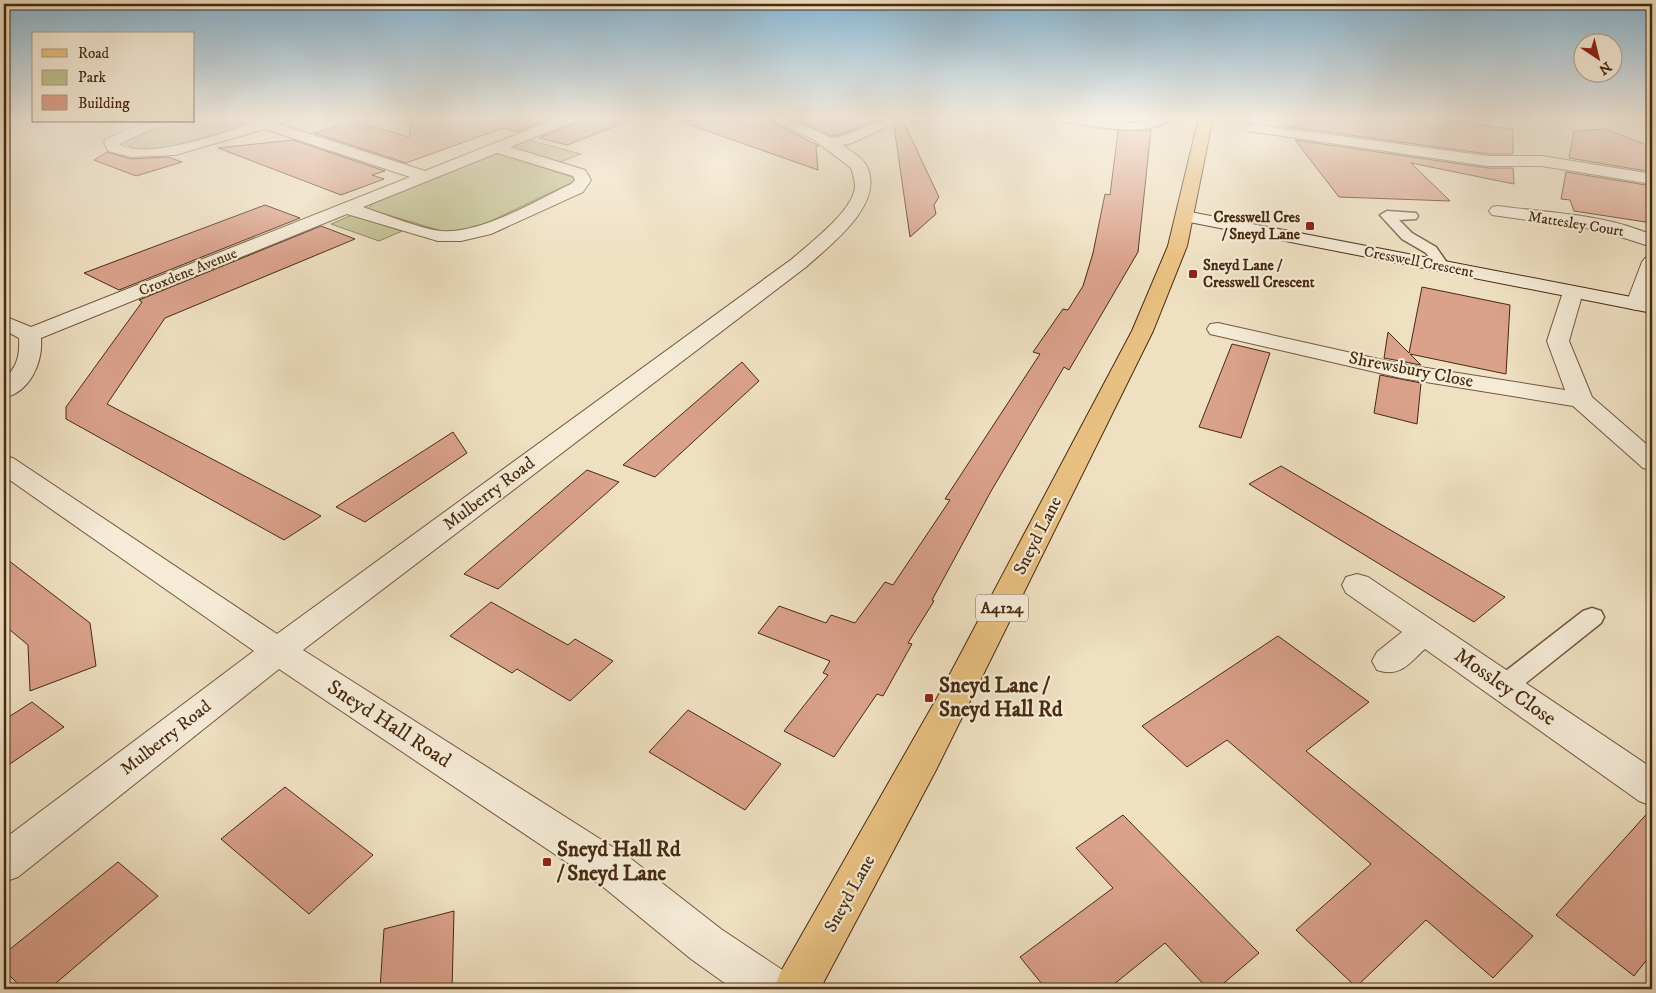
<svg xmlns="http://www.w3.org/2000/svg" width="1656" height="993" font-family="'IM FELL DW Pica',serif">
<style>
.green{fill:#bfc18f;stroke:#837650}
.building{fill:#daa18b;stroke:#472a10}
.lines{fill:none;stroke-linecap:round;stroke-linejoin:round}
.lane-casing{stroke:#71583c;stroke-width:3}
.street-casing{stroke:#71583c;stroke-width:2}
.secondary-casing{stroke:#472a10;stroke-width:2}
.primary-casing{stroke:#472a10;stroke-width:2}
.lane{fill:#f5ebd7;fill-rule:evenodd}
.street{fill:#f5ebd7;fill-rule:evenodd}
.secondary{fill:#f5ebd7;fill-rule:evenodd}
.primary{fill:#e8c081;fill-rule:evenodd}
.poi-dot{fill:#8f2418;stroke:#f5ebd7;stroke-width:2}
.labels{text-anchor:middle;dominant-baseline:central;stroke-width:4.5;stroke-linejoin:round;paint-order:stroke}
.far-poi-label{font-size:15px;font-weight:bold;fill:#472a10;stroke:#f5ebd7;text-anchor:end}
.far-street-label{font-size:15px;fill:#472a10;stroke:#f5ebd7}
.shield{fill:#f5ebd7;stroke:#7b644c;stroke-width:1}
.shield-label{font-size:16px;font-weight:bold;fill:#472a10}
.street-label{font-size:18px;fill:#472a10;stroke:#f5ebd7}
.near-poi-label{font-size:21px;font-weight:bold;fill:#472a10;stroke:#f5ebd7;text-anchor:start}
.near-street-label{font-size:21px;fill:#472a10;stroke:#f5ebd7}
</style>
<rect width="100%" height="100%" fill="#efe0c2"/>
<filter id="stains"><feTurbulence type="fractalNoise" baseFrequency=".004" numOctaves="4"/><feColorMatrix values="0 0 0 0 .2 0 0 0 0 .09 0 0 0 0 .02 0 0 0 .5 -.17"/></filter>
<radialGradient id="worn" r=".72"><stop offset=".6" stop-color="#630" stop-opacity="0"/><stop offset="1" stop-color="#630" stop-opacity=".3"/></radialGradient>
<g class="green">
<path d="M194 117H229L249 125 162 149C148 150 135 152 125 143L126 139C146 129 172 121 194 121Z"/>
<path d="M529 140 581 154 560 162 512 147Z"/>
<path d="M500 154 572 177 575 181 472 230 445 232 368 209 374 201 490 155Z"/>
<path d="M352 215 402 231 379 241 331 224Z"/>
</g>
<g class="building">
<path d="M412 117H555L517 132 503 128 406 163 314 133 354 121 409 137Z"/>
<path d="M582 117H634V119L567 145 539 138 579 122Z"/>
<path d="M680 117H762L819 146 816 147 818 170 679 121Z"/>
<path d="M791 117H884L842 134 832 136Z"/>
<path d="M1277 117H1471L1467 123 1513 129V154H1488L1284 126Z"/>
<path d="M903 121 939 197 934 205 936 214 910 237 894 126Z"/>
<path d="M1606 129 1652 147V172L1569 158 1574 131Z"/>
<path d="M1151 130 1138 252 1069 370 1064 367 990 493 932 600 934 601 908 643 912 644 883 696 877 694 834 757 784 731 828 675 823 673 830 661 758 633 779 606 826 623 831 615 855 623 885 582 893 585 950 500 945 499 1040 354 1033 352 1063 309 1068 310 1083 286 1093 253 1105 194 1110 195 1118 131Z"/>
<path d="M293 140 385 171 372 175 384 179 341 195 218 148Z"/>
<path d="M1295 140 1488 168H1513L1514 184 1411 163 1450 201 1339 197Z"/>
<path d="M107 152 131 159 168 157 182 162 136 176 94 160Z"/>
<path d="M1566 172 1652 186V223L1574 211 1570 200 1561 199Z"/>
<path d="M265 205 300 218 119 290 84 273Z"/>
<path d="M321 226 355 239 165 318 107 404 321 516 284 540 66 419V407L142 302 139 300Z"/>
<path d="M1422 287 1510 305 1506 374 1410 354 1421 365 1384 358 1388 332 1409 353Z"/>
<path d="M1232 344 1270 353 1241 438 1199 427Z"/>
<path d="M742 362 759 381 655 477 623 465Z"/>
<path d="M1380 375 1421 383 1417 424 1374 413Z"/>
<path d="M453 432 467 453 365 522 336 507Z"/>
<path d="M1281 466 1505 597 1474 622 1249 484Z"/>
<path d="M587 470 619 482 498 589 464 574Z"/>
<path d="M4 557 90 623 96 666 30 691 28 645 4 625Z"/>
<path d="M491 602 568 645 575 639 613 661 570 701 517 669 512 673 450 636Z"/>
<path d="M1278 636 1369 702 1306 751 1533 936 1493 978 1426 920 1356 987 1296 930 1371 864 1227 740 1187 767 1142 726Z"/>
<path d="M32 702 64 727 4 768V720Z"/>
<path d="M688 710 781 764 745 810 649 752Z"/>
<path d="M285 787 373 855 309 914 221 839Z"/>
<path d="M1652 808V953L1634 976 1556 915Z"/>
<path d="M1123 815 1259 953 1217 989H1208L1165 943 1108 989H1046L1020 957 1113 888 1076 848Z"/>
<path d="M118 862 158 896 49 989H23L4 970V954Z"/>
<path d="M454 911 452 989H380L384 929Z"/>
</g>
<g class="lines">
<g class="lane-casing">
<g id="lane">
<path d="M1063 117C1087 117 1110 123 1134 123 1148 123 1159 117 1172 117 1153 139 1093 126 1067 122L1063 121Z"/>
<path d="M1387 211 1416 213 1418 216 1416 219 1399 220 1412 233 1436 247 1450 267 1448 270H1438L1426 253 1402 239 1380 215Z"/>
<path d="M1592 608 1601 611 1604 617 1601 623 1512 694 1503 698 1494 694 1490 687 1494 680 1583 611Z"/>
</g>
</g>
<g class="street-casing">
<g id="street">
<path d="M271 117H293L279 124 425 171 560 117H580L578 120 510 147 585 170 591 180 583 192 491 234 461 241H438L347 214 41 338C43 363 30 392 4 398V379C17 367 20 356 19 338L4 330V316L31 327 410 177 265 129 175 155 131 157 108 151 104 142 106 139C133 127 145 121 175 121L173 124 147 131 119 144C146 161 223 133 253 123L254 119ZM497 153 573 176 575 180 571 184C535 201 481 234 441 231 421 229 384 214 363 207Z"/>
<path d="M764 117H786L832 138 843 136 889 117H908L852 143 843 145C850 151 862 157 866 165 887 203 830 245 806 267L303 650 630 858 721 929 787 973 793 989H733L691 959 602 886 279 669 18 877 4 882V839L254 651 4 476V456L13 458 277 634 792 259C810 243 853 211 855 187 855 180 853 174 851 168L813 139Z"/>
<path d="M1561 117H1631L1624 121H1568Z"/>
<path d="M1252 124 1488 156H1542L1652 174V184L1542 166H1488L1247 131 1245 128Z"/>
<path d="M1498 206C1549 213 1605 214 1652 235V247L1599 230 1492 215 1489 211 1492 207Z"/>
<path d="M1652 256C1653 274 1654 293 1643 308L1636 310 1629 308 1626 304 1642 262 1645 258Z"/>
<path d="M1573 286 1580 288 1583 292 1569 341 1592 397 1652 449V470L1643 468 1573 406 1401 378 1210 334 1207 329 1210 324 1218 323 1401 364 1565 390 1547 341 1563 292 1566 288Z"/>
<path d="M1357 574 1368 577 1652 768V806L1639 801 1425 649C1409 663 1401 678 1377 670L1372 661 1377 652 1402 632 1346 593 1342 585 1346 577Z"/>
</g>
</g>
<g class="secondary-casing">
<path id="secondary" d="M1185 211 1652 301V313L1179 220 1176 216 1179 212Z"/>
</g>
<g class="primary-casing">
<path id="primary" d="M1199 117H1213L1187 246 1153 331 936 770 820 989H774L780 973 941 691 1132 331 1168 246Z"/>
</g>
<use href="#lane" class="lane"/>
<use href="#street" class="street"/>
<use href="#secondary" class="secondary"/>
<use href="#primary" class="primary"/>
</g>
<linearGradient id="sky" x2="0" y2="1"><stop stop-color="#89b7d4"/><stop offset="0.46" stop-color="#f8f1e4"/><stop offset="1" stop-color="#f8f1e4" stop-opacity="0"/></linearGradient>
<rect width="1656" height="256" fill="url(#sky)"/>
<g class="poi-dot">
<rect x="1305" y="221" width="10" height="10" rx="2.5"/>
<rect x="1188" y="269" width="10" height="10" rx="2.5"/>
<rect x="924" y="693" width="10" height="10" rx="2.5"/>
<rect x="542" y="857" width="10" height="10" rx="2.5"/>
</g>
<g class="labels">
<g class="far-poi-label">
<text x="1300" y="217">Cresswell Cres<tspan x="1300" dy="17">/ Sneyd Lane</tspan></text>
<text x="1203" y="265" text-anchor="start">Sneyd Lane /<tspan x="1203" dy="17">Cresswell Crescent</tspan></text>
</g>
<g class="far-street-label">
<text transform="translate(1576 224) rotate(9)">Mattesley Court</text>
<text transform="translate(1419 262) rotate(11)">Cresswell Crescent</text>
<text transform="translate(188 272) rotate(-22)">Croxdene Avenue</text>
</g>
<rect class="shield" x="976" y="594.5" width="52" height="27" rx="4"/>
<g class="shield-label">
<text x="1002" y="608">A4124</text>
</g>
<g class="street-label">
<text transform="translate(1411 370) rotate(11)">Shrewsbury Close</text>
<text transform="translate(489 494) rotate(-37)">Mulberry Road</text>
<text transform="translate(1038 536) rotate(-63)">Sneyd Lane</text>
<text transform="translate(166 738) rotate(-38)">Mulberry Road</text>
<text transform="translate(850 894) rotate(-61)">Sneyd Lane</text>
</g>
<g class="near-poi-label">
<text x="939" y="686">Sneyd Lane /<tspan x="939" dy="24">Sneyd Hall Rd</tspan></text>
<text x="557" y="850">Sneyd Hall Rd<tspan x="557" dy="24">/ Sneyd Lane</tspan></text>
</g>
<g class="near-street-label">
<text transform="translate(1505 687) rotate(35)">Mossley Close</text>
<text transform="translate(389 724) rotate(33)">Sneyd Hall Road</text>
</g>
</g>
<rect width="1656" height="993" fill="none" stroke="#efe0c2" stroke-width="20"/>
<rect x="5" y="5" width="1646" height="983" fill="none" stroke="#472a10" stroke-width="2.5"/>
<rect x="10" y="10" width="1636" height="973" fill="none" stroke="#472a10"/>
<rect x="32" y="32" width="162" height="90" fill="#f5ebd7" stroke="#af9e87"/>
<rect x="42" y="49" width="25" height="8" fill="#e8c081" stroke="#af9e87"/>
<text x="78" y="58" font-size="15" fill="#472a10">Road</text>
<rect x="42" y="70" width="25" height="15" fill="#bfc18f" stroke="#af9e87"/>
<text x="78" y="82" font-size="15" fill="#472a10">Park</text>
<rect x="42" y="95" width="25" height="15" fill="#daa18b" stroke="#af9e87"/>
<text x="78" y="108" font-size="15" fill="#472a10">Building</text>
<g transform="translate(1598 58) rotate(145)"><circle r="24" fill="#f5ebd7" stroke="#af9e87"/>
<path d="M0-4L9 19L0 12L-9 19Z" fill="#8f2418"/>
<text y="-8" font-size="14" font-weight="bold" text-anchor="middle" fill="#472a10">N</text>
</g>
<rect width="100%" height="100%" filter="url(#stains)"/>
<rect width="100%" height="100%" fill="url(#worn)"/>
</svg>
